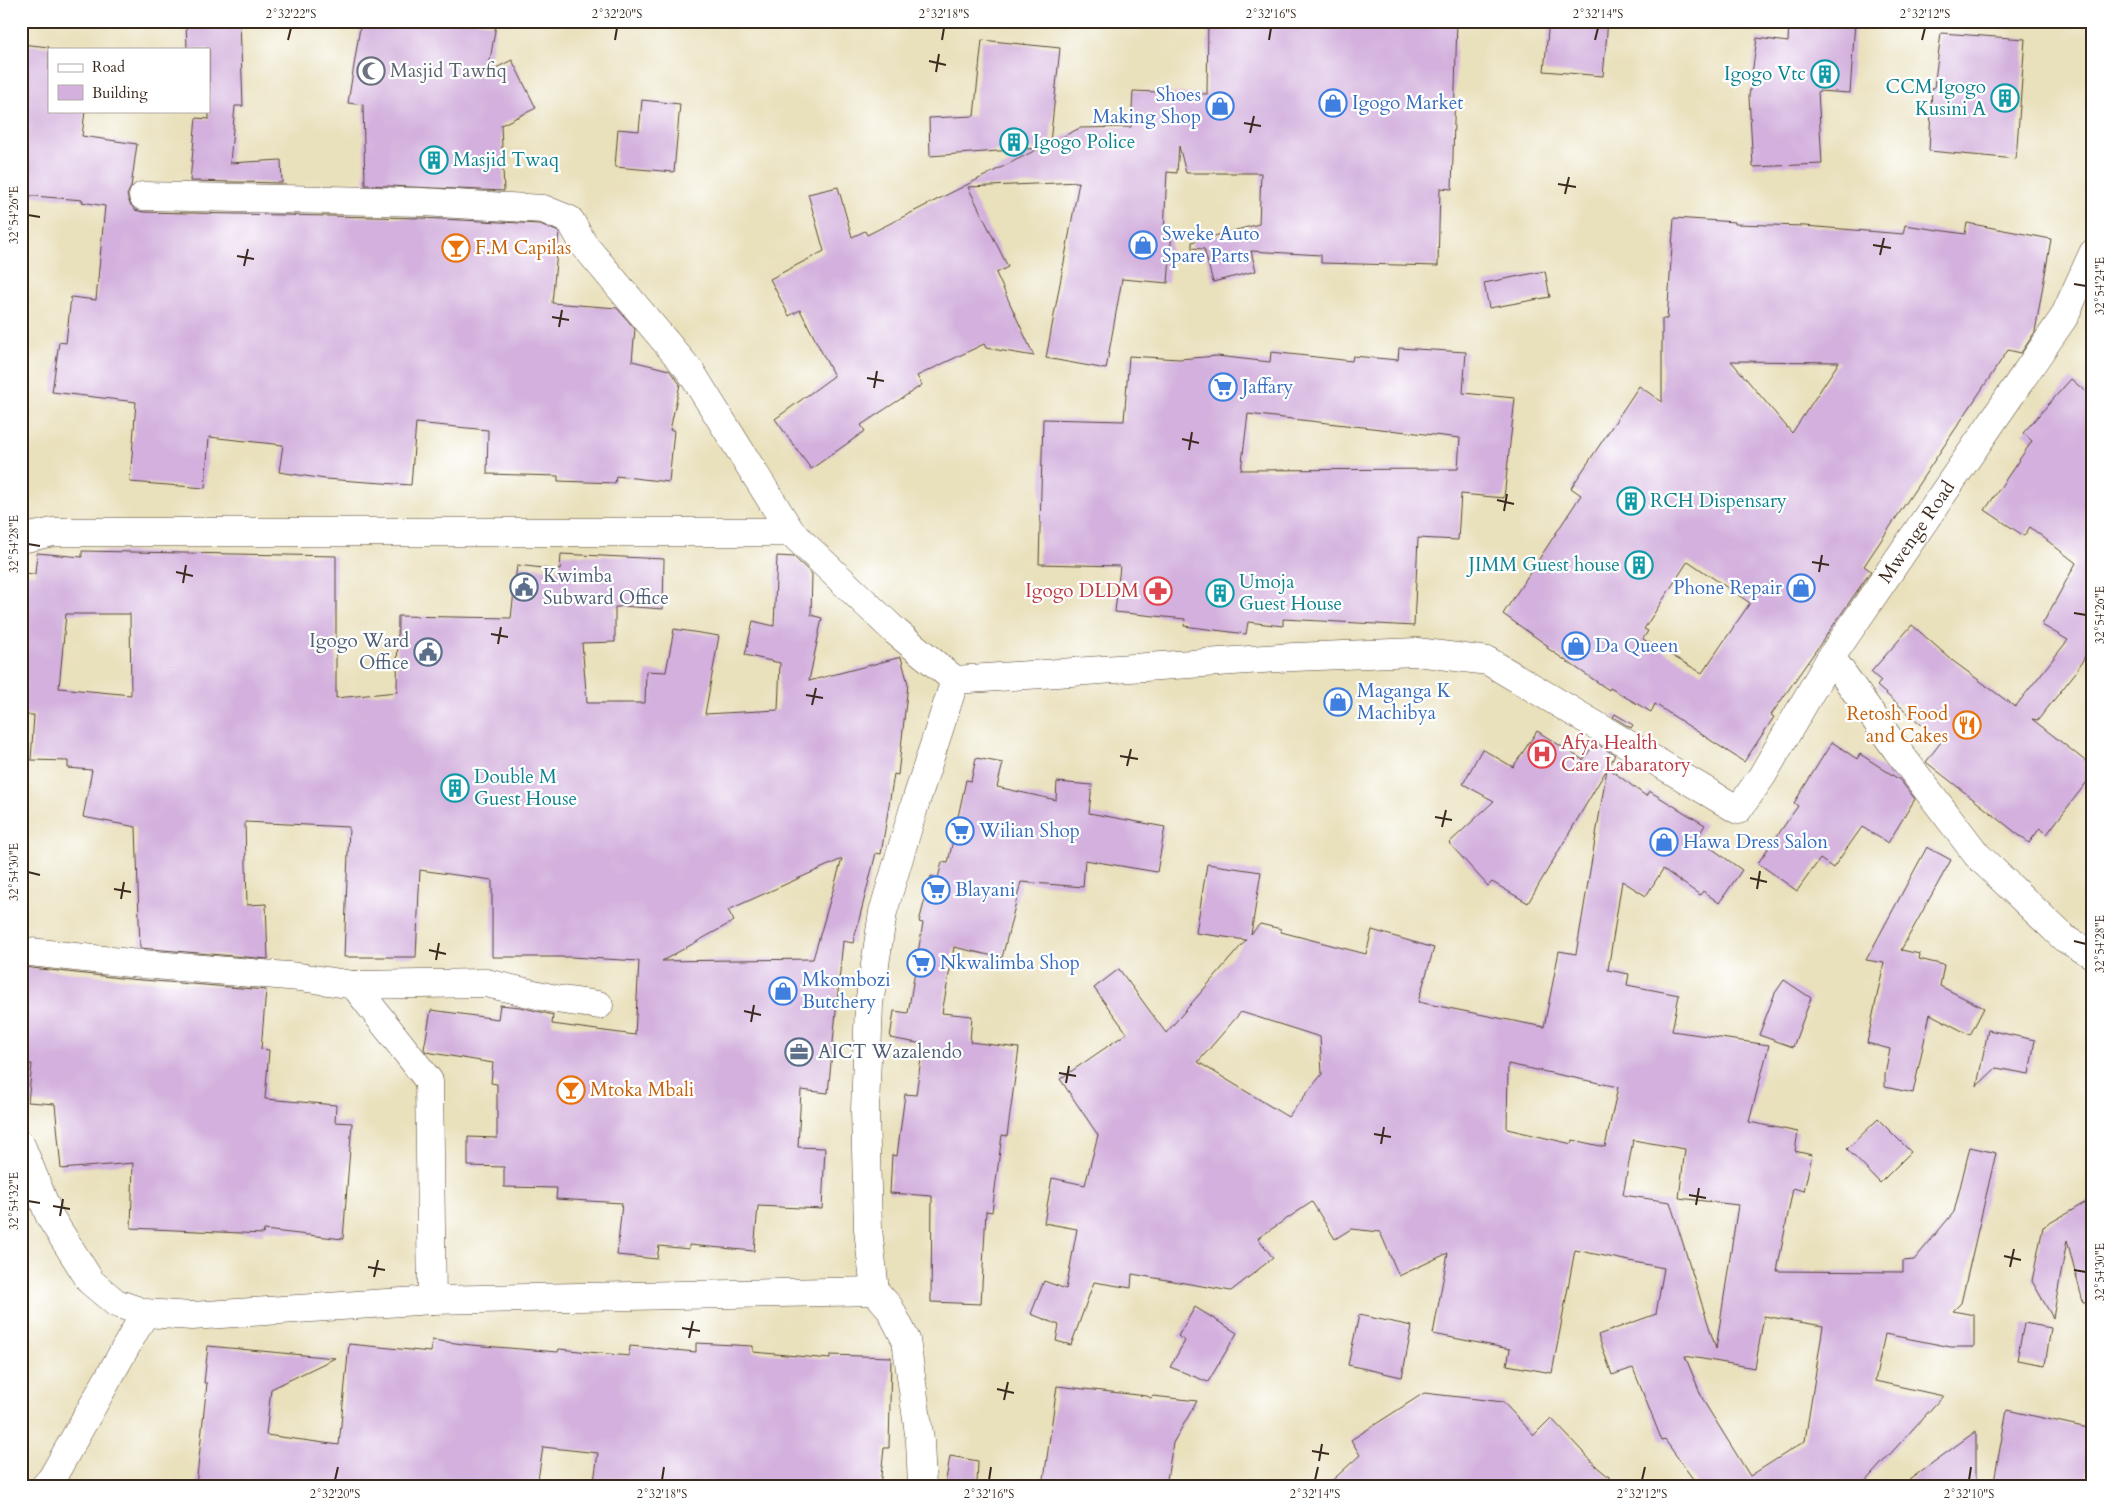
<svg xmlns="http://www.w3.org/2000/svg" width="2114" height="1507" font-family="Cardo,serif">
<style>
.building{fill:#d3b0dd;fill-rule:evenodd}
.lines{fill:none;stroke-linecap:round;stroke-linejoin:round}
.minor-casing{stroke:#554536;stroke-width:29}
.minor{stroke:#fff;stroke-width:28}
.ticks{fill:none;stroke:#3b2a1e;stroke-width:2}
.labels{text-anchor:middle;dominant-baseline:central;stroke-width:4.5;stroke-linejoin:round;paint-order:stroke}
.worship-label{font-size:19px;fill:#5b616d;stroke:#fff;text-anchor:start}
.culture-label{font-size:19px;fill:#0d838f;stroke:#fff;text-anchor:start}
.shop-label{font-size:19px;fill:#366cbe;stroke:#fff;text-anchor:start}
.food-label{font-size:19px;fill:#c56008;stroke:#fff;text-anchor:start}
.street-label{font-size:19px;fill:#3b2a1e;stroke:#fff}
.service-label{font-size:19px;fill:#4e5e75;stroke:#fff;text-anchor:start}
.health-label{font-size:19px;fill:#be3a42;stroke:#fff;text-anchor:end}
.neatline{fill:none;stroke:#3b2a1e;stroke-width:2}
.ticks-label{font-size:12px;text-anchor:middle;fill:#3b2a1e}
</style>
<rect width="100%" height="100%" fill="#fff"/>
<filter id="ink" filterUnits="userSpaceOnUse"><feTurbulence type="fractalNoise" baseFrequency=".02" numOctaves="2"/><feDisplacementMap in="SourceGraphic" scale="10" xChannelSelector="R" yChannelSelector="G"/><feConvolveMatrix kernelMatrix="1 2 1 2 8 2 1 2 1" color-interpolation-filters="sRGB"/></filter>
<filter id="wash" filterUnits="userSpaceOnUse"><feTurbulence type="fractalNoise" baseFrequency=".0096" numOctaves="4" result="noise"/><feDisplacementMap in="SourceGraphic" scale="20" xChannelSelector="R" yChannelSelector="G"/><feGaussianBlur stdDeviation="1.12" result="paint"/><feColorMatrix in="noise" values="0 0 0 0 0 0 0 0 0 0 0 0 0 0 0 0 0 1.4 0 .05"/><feComposite in="paint" operator="in"/></filter>
<g filter="url(#wash)">
<rect width="100%" height="100%" fill="#e9e0bc"/>
<g id="blocks">
<g class="building">
<path d="M186 21H240L243 106H235L230 163 281 160 282 183 190 181 196 118 209 119V49H187Z"/>
<path d="M361 21H474L496 25 488 72 512 60 536 108 501 125 504 191 365 185 363 105 348 103Z"/>
<path d="M1208 21H1457L1452 189 1440 188 1438 266 1321 263V255L1251 251 1256 271 1213 282 1204 249 1192 248V242L1259 224 1261 173H1186L1179 146 1177 173 1167 172 1164 231H1172L1168 283 1122 279 1106 369 1046 358 1079 182 968 187 1008 267 996 273 1034 356 986 348 984 344 917 376 922 385 861 425 865 431 811 469 775 419 834 376 800 310 789 316 770 279 824 251 808 194 838 187 852 237 865 231 867 235 1040 148 930 156 929 118 974 116 982 40 1060 48 1050 143 1080 128 1131 127 1133 91 1207 94Z"/>
<path d="M1549 21H1608L1603 76 1544 71Z"/>
<path d="M1789 21H1855L1850 93 1818 91 1822 164 1753 167 1749 96 1757 38 1788 42Z"/>
<path d="M1941 33 2025 39 2016 159 1929 151 1932 88H1934Z"/>
<path d="M21 44 49 47V111H85L82 136 137 144 131 187 127 195 130 204 135 210 143 212 421 218 540 224 559 232 552 303 617 308 635 329 632 361 669 370 680 384 670 430H674L669 482 616 476 615 483 558 481V476L487 474 488 430 416 423 411 485 325 479 279 472 283 445 209 437 205 488 130 482 136 402 52 392 59 342 66 343 71 297 96 300 105 206 82 202 83 200 21 195Z"/>
<path d="M642 100 680 104 674 172 615 167 618 129 639 131Z"/>
<path d="M1674 218 1735 222V224L1805 226 1903 234 1905 225 1965 234 1967 223 2051 239 2035 332 2021 353 2008 350 1864 566 1871 571 1771 715 1774 717 1744 762 1655 704 1651 712 1610 688 1609 690 1547 648 1548 646 1503 614 1581 495 1571 488 1639 386 1662 402V319H1667ZM1731 361 1839 362 1792 433ZM1688 561 1750 603 1702 673 1643 639 1648 631 1644 629Z"/>
<path d="M1545 271 1550 297 1489 308 1484 283Z"/>
<path d="M1399 348 1466 352 1463 393 1515 398 1504 498 1461 494 1458 540 1418 538 1414 626 1283 619V626L1248 622 1246 634 1184 626 1185 619 1115 612 1120 566 1039 564 1043 419 1124 421 1129 356 1179 359 1217 356 1270 362 1271 352 1352 361 1353 356 1398 360ZM1248 414 1460 438 1458 469 1241 470Z"/>
<path d="M2071 379 2093 398V653L2088 651 2076 672 2038 720 2032 719 2093 767V774L2047 834 2040 828 2029 843 1926 762 1941 742 1877 686 1881 681 1871 672 1912 625 1953 661 2015 707 2068 640 2042 625 2076 563 2030 527 2024 536 1985 510 2032 441 2023 433Z"/>
<path d="M82 551 336 556V698L397 692 398 616 511 618 517 565 560 570 561 554 664 559 663 609 621 606 620 607H615V642L582 643 587 703H645L646 671 666 672 674 629 719 636 705 714 778 710 780 663 745 655 753 621 774 626 777 556 794 557 812 574 811 615 822 618 809 681 901 657 908 684 898 775 894 774 881 854 876 853 853 943 843 941 828 1093 801 1090 798 1147 825 1148 822 1209 758 1206 754 1251 689 1245V1249L659 1246 657 1259 617 1255 622 1203 556 1199 557 1188 504 1187V1167L468 1166V1137L497 1138V1084L491 1083 493 1063 426 1052 424 1049 431 1010 498 1019 500 1005 520 1007 553 1015 552 1024 635 1035 639 961 571 957H492V880L420 870 416 957H344L349 827 245 822 247 905 266 904 268 959 140 948 136 827 83 817 92 770 68 768V761L31 760 34 715H21V573L35 574 37 553 82 557ZM66 614H130L131 695 59 688ZM842 859 813 959 662 961 734 921 728 910Z"/>
<path d="M1615 714 1633 725 1631 728 1613 717Z"/>
<path d="M1537 731 1583 760 1595 743 1615 755 1608 768 1646 796 1649 791 1705 825 1697 838 1742 870 1719 903 1703 891 1700 895 1663 869 1646 896 1622 881 1608 970 1629 974 1627 985 1679 995 1672 1031 1769 1045 1749 1122 1798 1132 1795 1151 1812 1155 1804 1191 1793 1188 1777 1271 1903 1272V1261L1914 1260 1954 1212 1970 1147 1996 1153 1961 1303 1953 1311 1974 1315V1347H1951L1885 1334 1875 1381 1943 1396 1861 1486H1698L1665 1440 1662 1441 1633 1368 1612 1375 1598 1335 1656 1314 1664 1268 1575 1250 1552 1373 1507 1365 1510 1349 1433 1334 1448 1253 1399 1276 1380 1232 1351 1229 1335 1239 1312 1202 1258 1238 1273 1258 1231 1291 1132 1274 1131 1288 1094 1282 1071 1345 1056 1341 1059 1325 1031 1314 1044 1281 1066 1289 1077 1229 1044 1223 1052 1178 1085 1185 1098 1135 1060 1079 1127 1033 1094 988 1119 969 1166 1033 1246 940 1196 933 1207 864 1261 872 1251 934 1260 924 1281 929V932L1366 954 1372 930 1434 948 1418 1002 1544 1027 1559 951 1576 954 1607 769 1528 903 1492 882 1488 886 1449 843 1494 801 1463 784 1482 749 1513 767ZM1241 1012 1320 1037 1322 1074 1288 1117 1198 1062ZM1508 1064 1618 1087 1605 1147 1573 1140 1572 1144 1507 1129ZM1633 1140 1685 1149 1679 1198 1738 1205 1716 1349 1670 1202 1623 1195ZM1764 1316 1823 1326 1805 1441 1750 1476 1704 1402 1685 1356 1755 1368Z"/>
<path d="M1832 742 1857 759 1860 754 1900 780 1915 799 1888 843 1862 827 1833 868 1820 859 1797 891 1758 863 1798 806 1794 803Z"/>
<path d="M976 758 1003 763 997 787 1056 800 1057 782 1092 785 1089 813 1165 827 1157 872 1085 860 1083 887 1021 882 1002 958 954 947 942 1013 972 1016 970 1042 1019 1048 1007 1136 1002 1135 992 1212 986 1211 981 1304 931 1302 932 1196 890 1193 892 1155 897 1156 905 1094 916 1095 923 1044 890 1038 894 1011 908 1013 923 923 919 922 931 876 938 878 942 862 948 863 966 780 971 781Z"/>
<path d="M1927 847 1951 860 1901 950 1920 954 1919 959 1944 965 1940 986 1984 1008 1970 1035 1930 1014 1913 1093 1885 1087V1075L1890 1049 1867 1043 1884 963 1866 960Z"/>
<path d="M23 967 129 979 266 990 261 1049 269 1050 265 1099 336 1105 335 1122 352 1123 343 1239 264 1230 263 1234 131 1228 133 1163 61 1169 55 1104 28 1102 32 1064H21Z"/>
<path d="M1784 980 1811 998 1793 1047 1759 1035 1775 993Z"/>
<path d="M1988 1030 2035 1040 2029 1074 1996 1068 1977 1086Z"/>
<path d="M1878 1119 1911 1152 1880 1183 1847 1149Z"/>
<path d="M2093 1198V1301L2083 1302 2067 1240 2053 1318 2032 1281 2043 1227Z"/>
<path d="M1195 1307 1237 1333 1208 1382 1170 1367 1185 1341 1178 1336Z"/>
<path d="M1359 1315 1412 1326 1402 1377 1348 1365Z"/>
<path d="M2024 1323 2051 1328 2045 1365 2017 1360Z"/>
<path d="M432 1340 471 1345 558 1352 559 1349 629 1356 630 1346 696 1352V1343L753 1346V1352L830 1359V1355L891 1357 889 1448H884L880 1486H621L594 1481 598 1453 543 1447 537 1486H196L207 1383H204L208 1346 335 1358 271 1389 266 1435 339 1445 349 1344 431 1352Z"/>
<path d="M1057 1386 1147 1396 1151 1398 1153 1396 1197 1401 1173 1443 1166 1486H1043Z"/>
<path d="M1424 1393 1503 1402 1534 1435 1551 1418 1597 1467 1620 1486H1326L1360 1455 1351 1440Z"/>
<path d="M2007 1410 2088 1428 2087 1486H1993Z"/>
<path d="M1976 1431V1486H1901Z"/>
<path d="M950 1456 978 1461 977 1486H945Z"/>
</g>
</g>
</g>
<g filter="url(#ink)">
<use href="#blocks" fill-opacity="0" stroke="#554536" stroke-width="1"/>
<g class="lines">
<g class="minor-casing">
<g id="minor">
<path id="s1" d="M143 196 422 202 543 209 570 220 584 245 691 372 791 532 896 632 955 680 1294 657 1417 652 1488 661 1738 810 1762 776 1831 657 2064 317 2093 253"/>
<path d="M21 539 53 532H791"/>
<path d="M1831 657 1897 750 1977 855 2064 938 2093 955"/>
<path d="M21 951 130 963 300 977 354 985 429 1081 432 1300"/>
<path d="M354 985 486 983 555 999 599 1005"/>
<path d="M21 1145 50 1217 91 1282 116 1303 145 1313 192 1316 432 1300 875 1291"/>
<path d="M45 1486 52 1478 145 1313"/>
<path d="M922 1486 920 1441 906 1340 889 1307 875 1291 868 1229 865 1110 869 1004 883 912 915 804 955 680"/>
</g>
</g>
<use href="#minor" class="minor"/>
</g>
</g>
<path class="ticks" d="M288 40 291 28M615 40 617 28M942 40 944 28M1269 40 1271 28M1595 40 1598 28M1922 40 1925 28M929 61 946 65M936 72 939 54M1244 123 1261 126M1250 133 1254 116M1558 184 1576 187M1565 194 1569 177M28 215 40 217M1873 245 1891 248M1880 255 1884 238M237 256 254 259M244 266 248 249M2074 284 2086 286M552 317 569 320M559 327 562 310M867 378 884 381M874 388 877 371M1182 439 1199 443M1189 450 1192 432M1497 500 1514 504M1504 511 1507 494M28 544 40 546M1812 562 1829 565M176 572 193 576M1819 572 1822 555M183 583 186 565M2074 613 2086 615M491 634 508 637M498 644 501 627M806 695 823 698M812 705 816 688M1120 756 1138 759M1127 766 1131 749M1435 817 1452 820M1442 827 1446 810M28 872 40 875M1750 878 1767 882M114 889 131 892M1757 889 1760 871M121 899 124 882M2074 941 2086 944M429 950 446 954M436 960 439 943M744 1011 761 1015M751 1022 754 1005M1059 1073 1076 1076M1066 1083 1069 1066M1374 1134 1391 1137M1381 1144 1384 1127M1689 1195 1706 1198M28 1201 40 1203M1696 1205 1699 1188M53 1206 70 1209M60 1216 63 1199M2004 1256 2021 1260M368 1267 385 1270M2010 1267 2014 1249M2074 1270 2086 1272M374 1277 378 1260M682 1328 700 1331M689 1338 693 1321M997 1389 1014 1393M1004 1400 1008 1382M1312 1451 1329 1454M1319 1461 1322 1444M335 1480 338 1467M662 1480 664 1467M989 1480 991 1467M1315 1480 1318 1467M1642 1480 1645 1467M1969 1480 1971 1467"/>
<defs>
<g id="mosque-ring" transform="scale(1.4375)"><circle r="9.5" fill="#fff" stroke="#6b7280" stroke-width="1.5"/><path d="M3.5-4.9A6 6 0 1 0 3.5 4.9A5 5 0 1 1 3.5-4.9Z" fill="#6b7280"/></g>
<g id="building-ring" transform="scale(1.4375)"><circle r="9.5" fill="#fff" stroke="#0f9aa8" stroke-width="1.5"/><path d="M-4-6H4V6H1V3H-1V6H-4ZM-2.5-4.3h1.7v1.8h-1.7ZM.8-4.3h1.7v1.8H.8ZM-2.5-1h1.7V.8h-1.7ZM.8-1h1.7V.8H.8Z" fill="#0f9aa8"/></g>
<g id="shop-ring" transform="scale(1.4375)"><circle r="9.5" fill="#fff" stroke="#3f7fe0" stroke-width="1.5"/><path d="M-5-2.5h2.3a2.7 3.5 0 0 1 5.4 0H5L5.5 6h-11ZM-1.5-2.5h3a1.5 2.3 0 0 0-3 0Z" fill="#3f7fe0"/></g>
<g id="bar-ring" transform="scale(1.4375)"><circle r="9.5" fill="#fff" stroke="#e8710a" stroke-width="1.5"/><path d="M-6-5H6L.8 .8V4.5H3.5V6h-7V4.5H-.8V.8Z" fill="#e8710a"/></g>
<g id="supermarket-ring" transform="scale(1.4375)"><circle r="9.5" fill="#fff" stroke="#3f7fe0" stroke-width="1.5"/><path d="M-6-5.5h2.5l.6 2H6L4.5 2H-2.5L-4.4-4H-6ZM-1.5 3.2a1.3 1.3 0 1 0 .1 0ZM3 3.2a1.3 1.3 0 1 0 .1 0Z" fill="#3f7fe0"/></g>
<g id="civic-ring" transform="scale(1.4375)"><circle r="9.5" fill="#fff" stroke="#5c6f8a" stroke-width="1.5"/><path d="M-.6-6.5H3V-4.5H.6V-3L4-1V1h2V6H-6V1h2V-1L-.6-3ZM-1.2 2.5V6h2.4V2.5Z" fill="#5c6f8a"/></g>
<g id="pharmacy-ring" transform="scale(1.4375)"><circle r="9.5" fill="#fff" stroke="#e0444e" stroke-width="1.5"/><path d="M-2-6h4v4h4v4h-4v4h-4v-4h-4v-4h4Z" fill="#e0444e"/></g>
<g id="restaurant-ring" transform="scale(1.4375)"><circle r="9.5" fill="#fff" stroke="#e8710a" stroke-width="1.5"/><path d="M-5-6h1v4h1v-4h1v4h1v-4h1v5L-1.5 .5V6h-2V.5L-5-1ZM5-6V6H3V1.5H1.5Q1.5-4 5-6Z" fill="#e8710a"/></g>
<g id="hospital-ring" transform="scale(1.4375)"><circle r="9.5" fill="#fff" stroke="#e0444e" stroke-width="1.5"/><path d="M-5-5h3v3.5h4V-5h3V5h-3V1.5h-4V5h-3Z" fill="#e0444e"/></g>
<g id="office-ring" transform="scale(1.4375)"><circle r="9.5" fill="#fff" stroke="#5c6f8a" stroke-width="1.5"/><path d="M-6-3h4V-5.5h4V-3h4V5H-6ZM-1-4.5V-3h2v-1.5ZM-6 0V1H6V0Z" fill="#5c6f8a"/></g>
</defs>
<g fill-rule="evenodd">
<use href="#mosque-ring" x="371" y="71"/>
<use href="#building-ring" x="1825" y="74"/>
<use href="#building-ring" x="2005" y="98"/>
<use href="#shop-ring" x="1333" y="103"/>
<use href="#shop-ring" x="1220" y="106"/>
<use href="#building-ring" x="1014" y="142"/>
<use href="#building-ring" x="434" y="160"/>
<use href="#shop-ring" x="1143" y="245"/>
<use href="#bar-ring" x="456" y="248"/>
<use href="#supermarket-ring" x="1223" y="387"/>
<use href="#building-ring" x="1631" y="501"/>
<use href="#building-ring" x="1639" y="565"/>
<use href="#civic-ring" x="524" y="587"/>
<use href="#shop-ring" x="1801" y="588"/>
<use href="#pharmacy-ring" x="1158" y="591"/>
<use href="#building-ring" x="1220" y="593"/>
<use href="#shop-ring" x="1576" y="646"/>
<use href="#civic-ring" x="428" y="652"/>
<use href="#shop-ring" x="1338" y="702"/>
<use href="#restaurant-ring" x="1967" y="725"/>
<use href="#hospital-ring" x="1542" y="754"/>
<use href="#building-ring" x="455" y="788"/>
<use href="#supermarket-ring" x="960" y="831"/>
<use href="#shop-ring" x="1664" y="842"/>
<use href="#supermarket-ring" x="936" y="890"/>
<use href="#supermarket-ring" x="921" y="963"/>
<use href="#shop-ring" x="783" y="991"/>
<use href="#office-ring" x="799" y="1052"/>
<use href="#bar-ring" x="571" y="1090"/>
</g>
<g class="labels">
<g class="worship-label">
<text x="390" y="71">Masjid Tawfiq</text>
</g>
<g class="culture-label">
<text x="1806" y="74" text-anchor="end">Igogo Vtc</text>
<text x="1986" y="87" text-anchor="end">CCM Igogo<tspan x="1986" dy="22">Kusini A</tspan></text>
<text x="1033" y="142">Igogo Police</text>
<text x="453" y="160">Masjid Twaq</text>
<text x="1650" y="501">RCH Dispensary</text>
<text x="1620" y="565" text-anchor="end">JIMM Guest house</text>
<text x="1239" y="582">Umoja<tspan x="1239" dy="22">Guest House</tspan></text>
<text x="474" y="777">Double M<tspan x="474" dy="22">Guest House</tspan></text>
</g>
<g class="shop-label">
<text x="1201" y="95" text-anchor="end">Shoes<tspan x="1201" dy="22">Making Shop</tspan></text>
<text x="1352" y="103">Igogo Market</text>
<text x="1162" y="234">Sweke Auto<tspan x="1162" dy="22">Spare Parts</tspan></text>
<text x="1242" y="387">Jaffary</text>
<text x="1782" y="588" text-anchor="end">Phone Repair</text>
<text x="1595" y="646">Da Queen</text>
<text x="1357" y="691">Maganga K<tspan x="1357" dy="22">Machibya</tspan></text>
<text x="979" y="831">Wilian Shop</text>
<text x="1683" y="842">Hawa Dress Salon</text>
<text x="955" y="890">Blayani</text>
<text x="940" y="963">Nkwalimba Shop</text>
<text x="802" y="980">Mkombozi<tspan x="802" dy="22">Butchery</tspan></text>
</g>
<g class="food-label">
<text x="475" y="248">F.M Capilas</text>
<text x="1948" y="714" text-anchor="end">Retosh Food<tspan x="1948" dy="22">and Cakes</tspan></text>
<text x="590" y="1090">Mtoka Mbali</text>
</g>
<g class="street-label">
<text stroke="none"><textPath href="#s1" startOffset="2190">Mwenge Road</textPath></text>
</g>
<g class="service-label">
<text x="543" y="576">Kwimba<tspan x="543" dy="22">Subward Office</tspan></text>
<text x="409" y="641" text-anchor="end">Igogo Ward<tspan x="409" dy="22">Office</tspan></text>
<text x="818" y="1052">AICT Wazalendo</text>
</g>
<g class="health-label">
<text x="1139" y="591">Igogo DLDM</text>
<text x="1561" y="743" text-anchor="start">Afya Health<tspan x="1561" dy="22">Care Labaratory</tspan></text>
</g>
</g>
<rect width="2114" height="1507" fill="none" stroke="#fff" stroke-width="55"/>
<rect x="48" y="48" width="162" height="65" fill="#ffffff" stroke="#b1aaa5"/>
<rect x="58" y="64" width="25" height="8" fill="#ffffff" stroke="#b1aaa5"/>
<text x="92" y="72" font-size="15" fill="#3b2a1e">Road</text>
<rect x="58" y="85" width="25" height="15" fill="#d3b0dd" stroke="#b1aaa5"/>
<text x="92" y="98" font-size="15" fill="#3b2a1e">Building</text>
<rect x="28" y="28" width="2058" height="1452" class="neatline"/>
<g class="ticks-label">
<text x="291" y="18">2°32'22"S</text>
<text x="617" y="18">2°32'20"S</text>
<text x="944" y="18">2°32'18"S</text>
<text x="1271" y="18">2°32'16"S</text>
<text x="1598" y="18">2°32'14"S</text>
<text x="1925" y="18">2°32'12"S</text>
<text transform="translate(14 215) rotate(-90)" y="4">32°54'26"E</text>
<text transform="translate(2100 286) rotate(-90)" y="4">32°54'24"E</text>
<text transform="translate(14 544) rotate(-90)" y="4">32°54'28"E</text>
<text transform="translate(2100 615) rotate(-90)" y="4">32°54'26"E</text>
<text transform="translate(14 872) rotate(-90)" y="4">32°54'30"E</text>
<text transform="translate(2100 944) rotate(-90)" y="4">32°54'28"E</text>
<text transform="translate(14 1201) rotate(-90)" y="4">32°54'32"E</text>
<text transform="translate(2100 1272) rotate(-90)" y="4">32°54'30"E</text>
<text x="335" y="1498">2°32'20"S</text>
<text x="662" y="1498">2°32'18"S</text>
<text x="989" y="1498">2°32'16"S</text>
<text x="1315" y="1498">2°32'14"S</text>
<text x="1642" y="1498">2°32'12"S</text>
<text x="1969" y="1498">2°32'10"S</text>
</g>
</svg>
